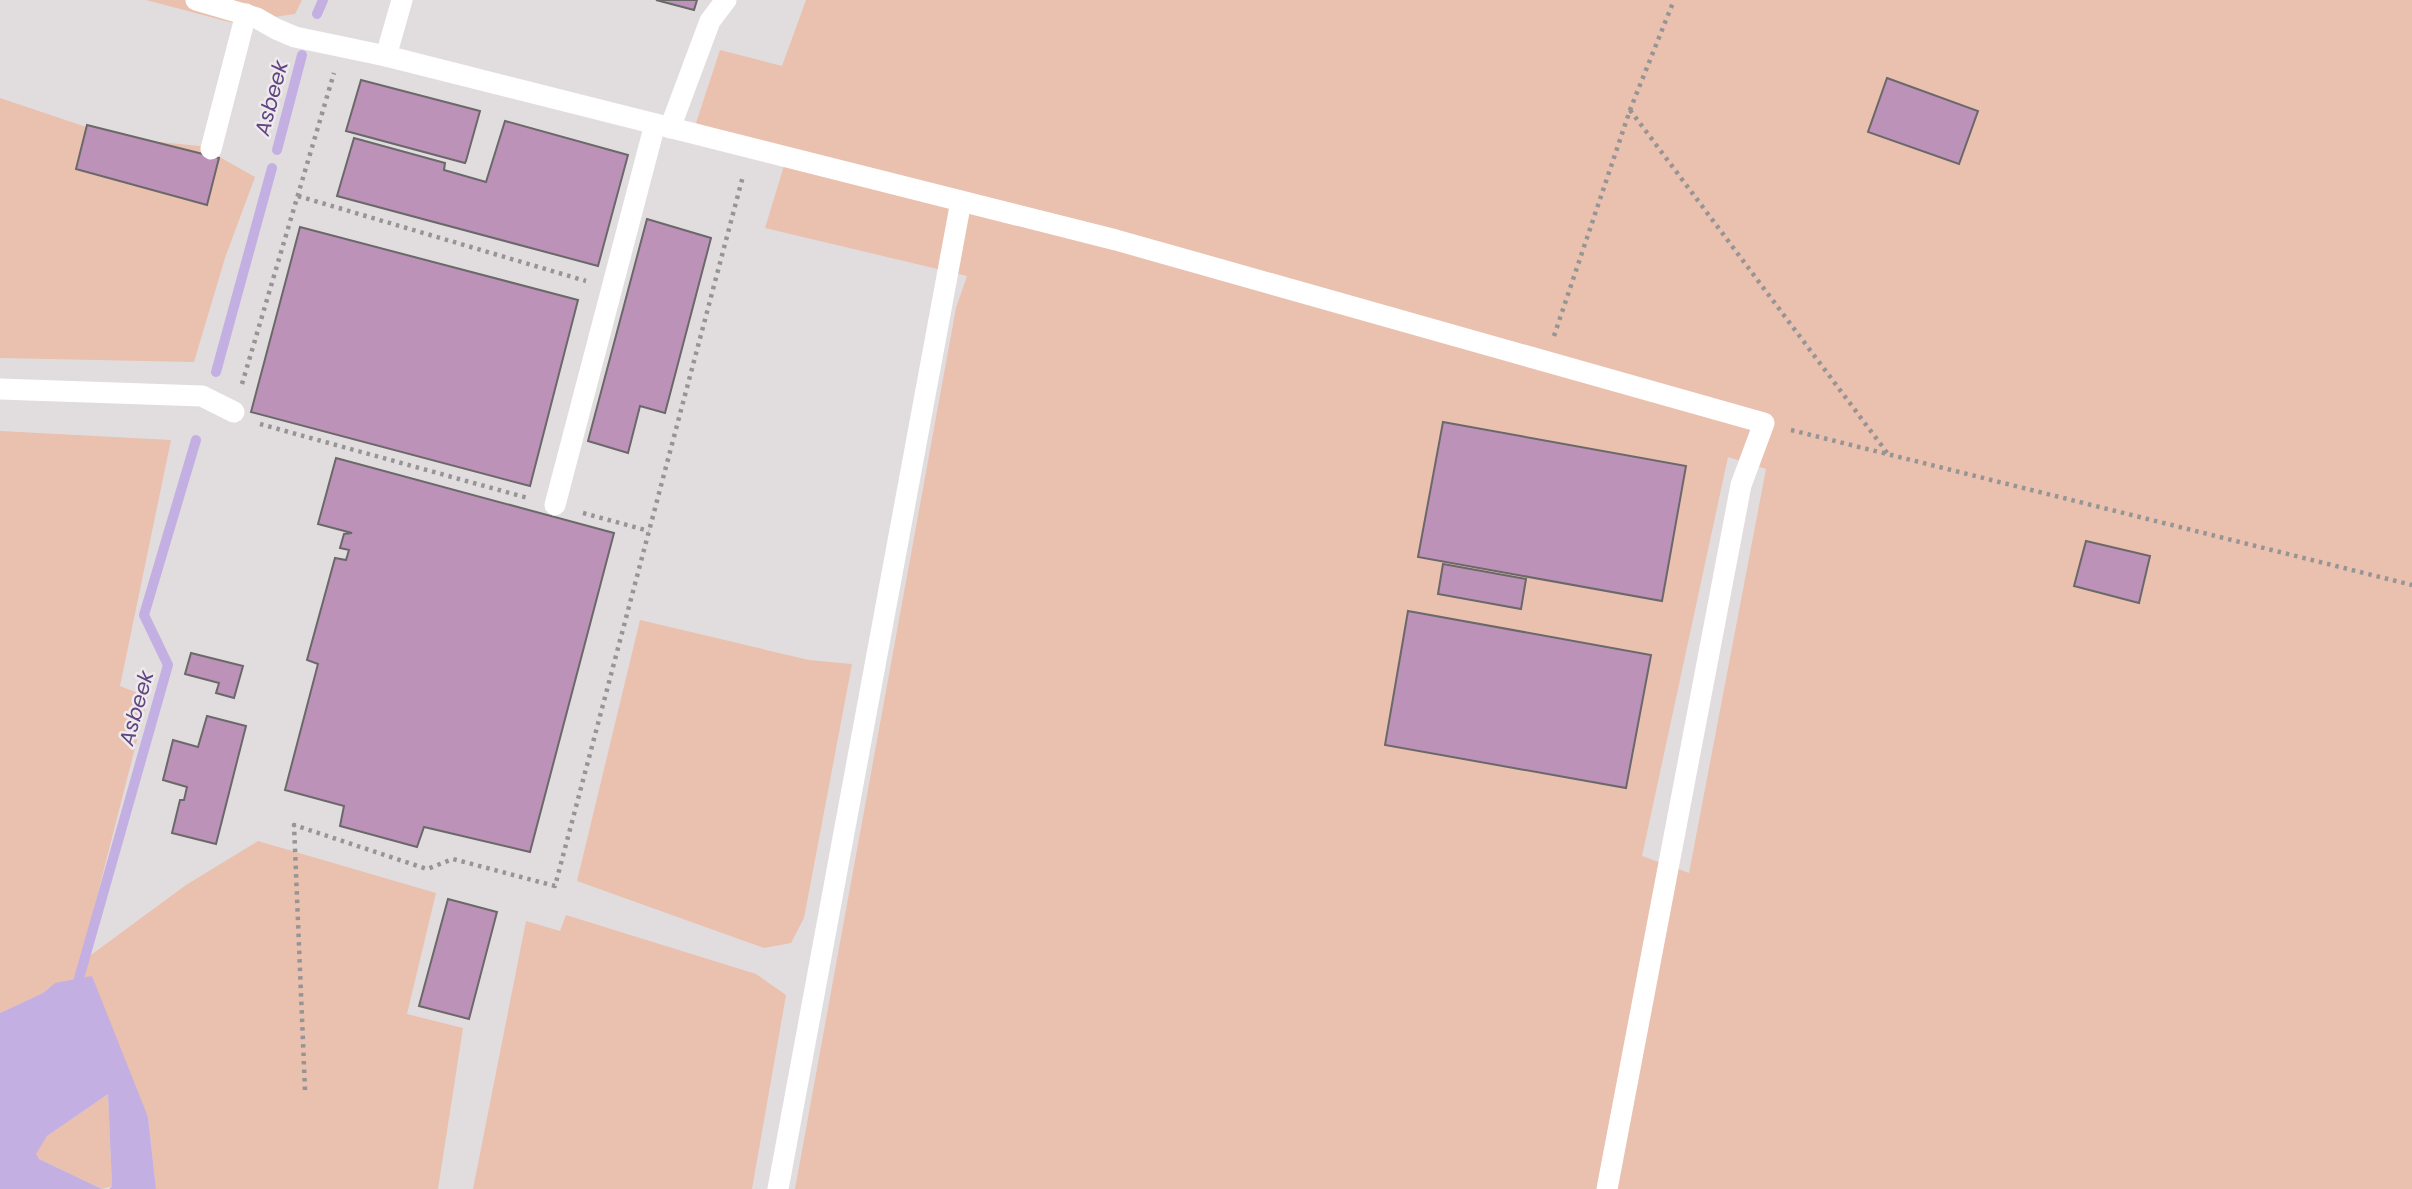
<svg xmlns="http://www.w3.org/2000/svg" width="2412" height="1189" font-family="Poppins,sans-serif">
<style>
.green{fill:#eac0ae;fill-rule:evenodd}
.water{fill:#c4afe2}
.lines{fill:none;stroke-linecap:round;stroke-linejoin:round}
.stream{stroke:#c4afe2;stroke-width:10}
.building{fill:#bc92b9;stroke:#6b686a;stroke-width:2}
.path{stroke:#979495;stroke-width:4.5;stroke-dasharray:3.5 5;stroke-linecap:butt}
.lane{stroke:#fff;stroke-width:21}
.labels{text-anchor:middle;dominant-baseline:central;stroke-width:5;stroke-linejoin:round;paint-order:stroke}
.water-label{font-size:21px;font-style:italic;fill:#614483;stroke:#eeeaeb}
</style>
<rect width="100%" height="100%" fill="#e1ddde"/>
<g class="green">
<path d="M146 0H302L295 14 233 23Z"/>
<path d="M806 0H2412V1189H795L956 308 967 276 765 228 787 156 696 123 720 50 782 66ZM1728 457 1766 469 1689 873 1642 856Z"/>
<path d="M0 98 119 138 200 146 255 177 225 258 194 362 0 358Z"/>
<path d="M0 431 171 440 120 686 148 697 80 963 186 885 258 841 436 893 407 1014 463 1028 438 1189H156L148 1117 55 983 43 993 0 1013Z"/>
<path d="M640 620 809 660 852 664 804 918 791 943 764 948 577 881Z"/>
<path d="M566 915 756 974 786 995 752 1189H473L526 921 560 931Z"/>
<path d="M108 1094 112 1186 102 1189 39 1159 35 1154 47 1136Z"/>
</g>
<path class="water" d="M92 976 148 1117 156 1189H109L112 1186 108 1094 47 1136 36 1154 39 1159 102 1189H0V1013L43 993 55 983Z"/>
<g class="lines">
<g class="stream">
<path d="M317 14 323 0"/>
<path d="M277 150 302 55"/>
<path d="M216 372 272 168"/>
<path d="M76 989 168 665 144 615 196 440"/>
</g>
</g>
<g class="building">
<path d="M656 0H697L694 10Z"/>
<path d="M1887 78 1978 111 1959 164 1868 132Z"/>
<path d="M361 80 480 111 466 161 465 163 346 131Z"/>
<path d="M505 121 628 155 598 266 337 196 354 138 445 163 444 170 486 182Z"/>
<path d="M87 125 219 158 207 205 76 169Z"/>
<path d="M647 219 711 238 665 413 640 406 628 453 588 441Z"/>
<path d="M300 227 578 300 530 486 251 412Z"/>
<path d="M1443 422 1686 466 1662 601 1418 557Z"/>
<path d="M336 458 614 533 530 852 424 827 417 847 340 826 344 806 285 790 318 664 307 660 335 558 346 560 349 550 340 548 344 534 352 533 318 524Z"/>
<path d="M2086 541 2150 556 2139 603 2074 586Z"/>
<path d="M1443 564 1526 579 1521 609 1438 594Z"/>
<path d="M1408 611 1651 655 1626 788 1385 745Z"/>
<path d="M191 653 243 666 234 698 216 693 219 683 185 674Z"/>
<path d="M207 716 246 726 216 844 172 833 180 800H184L187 787 163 780 173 740 198 747Z"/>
<path d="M448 899 497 912 469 1019 419 1006Z"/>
</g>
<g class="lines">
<g class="path">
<path d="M1630 110 1888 454"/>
<path d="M298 196 586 281"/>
<path d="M1554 336 1630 110 1674 0"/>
<path d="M242 384 334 73"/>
<path d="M260 424 528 498"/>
<path d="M1791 430 2412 585"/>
<path d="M583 513 649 531"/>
<path d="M305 1090 294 825 427 869 453 859 555 886 743 176"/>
</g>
<g class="lane">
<path d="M196 0 257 18 276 29 295 37 386 56 1116 240 1764 423 1741 485 1607 1189"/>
<path d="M386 56 402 0"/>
<path d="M670 128 710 21 726 0"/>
<path d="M211 149 246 14"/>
<path d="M0 389 202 396 234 412"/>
<path d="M555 505 655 124"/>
<path d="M778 1189 961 201"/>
</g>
</g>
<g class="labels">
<g class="water-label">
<text transform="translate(271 98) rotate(-75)">Asbeek</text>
<text transform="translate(136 708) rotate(-74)">Asbeek</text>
</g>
</g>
</svg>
